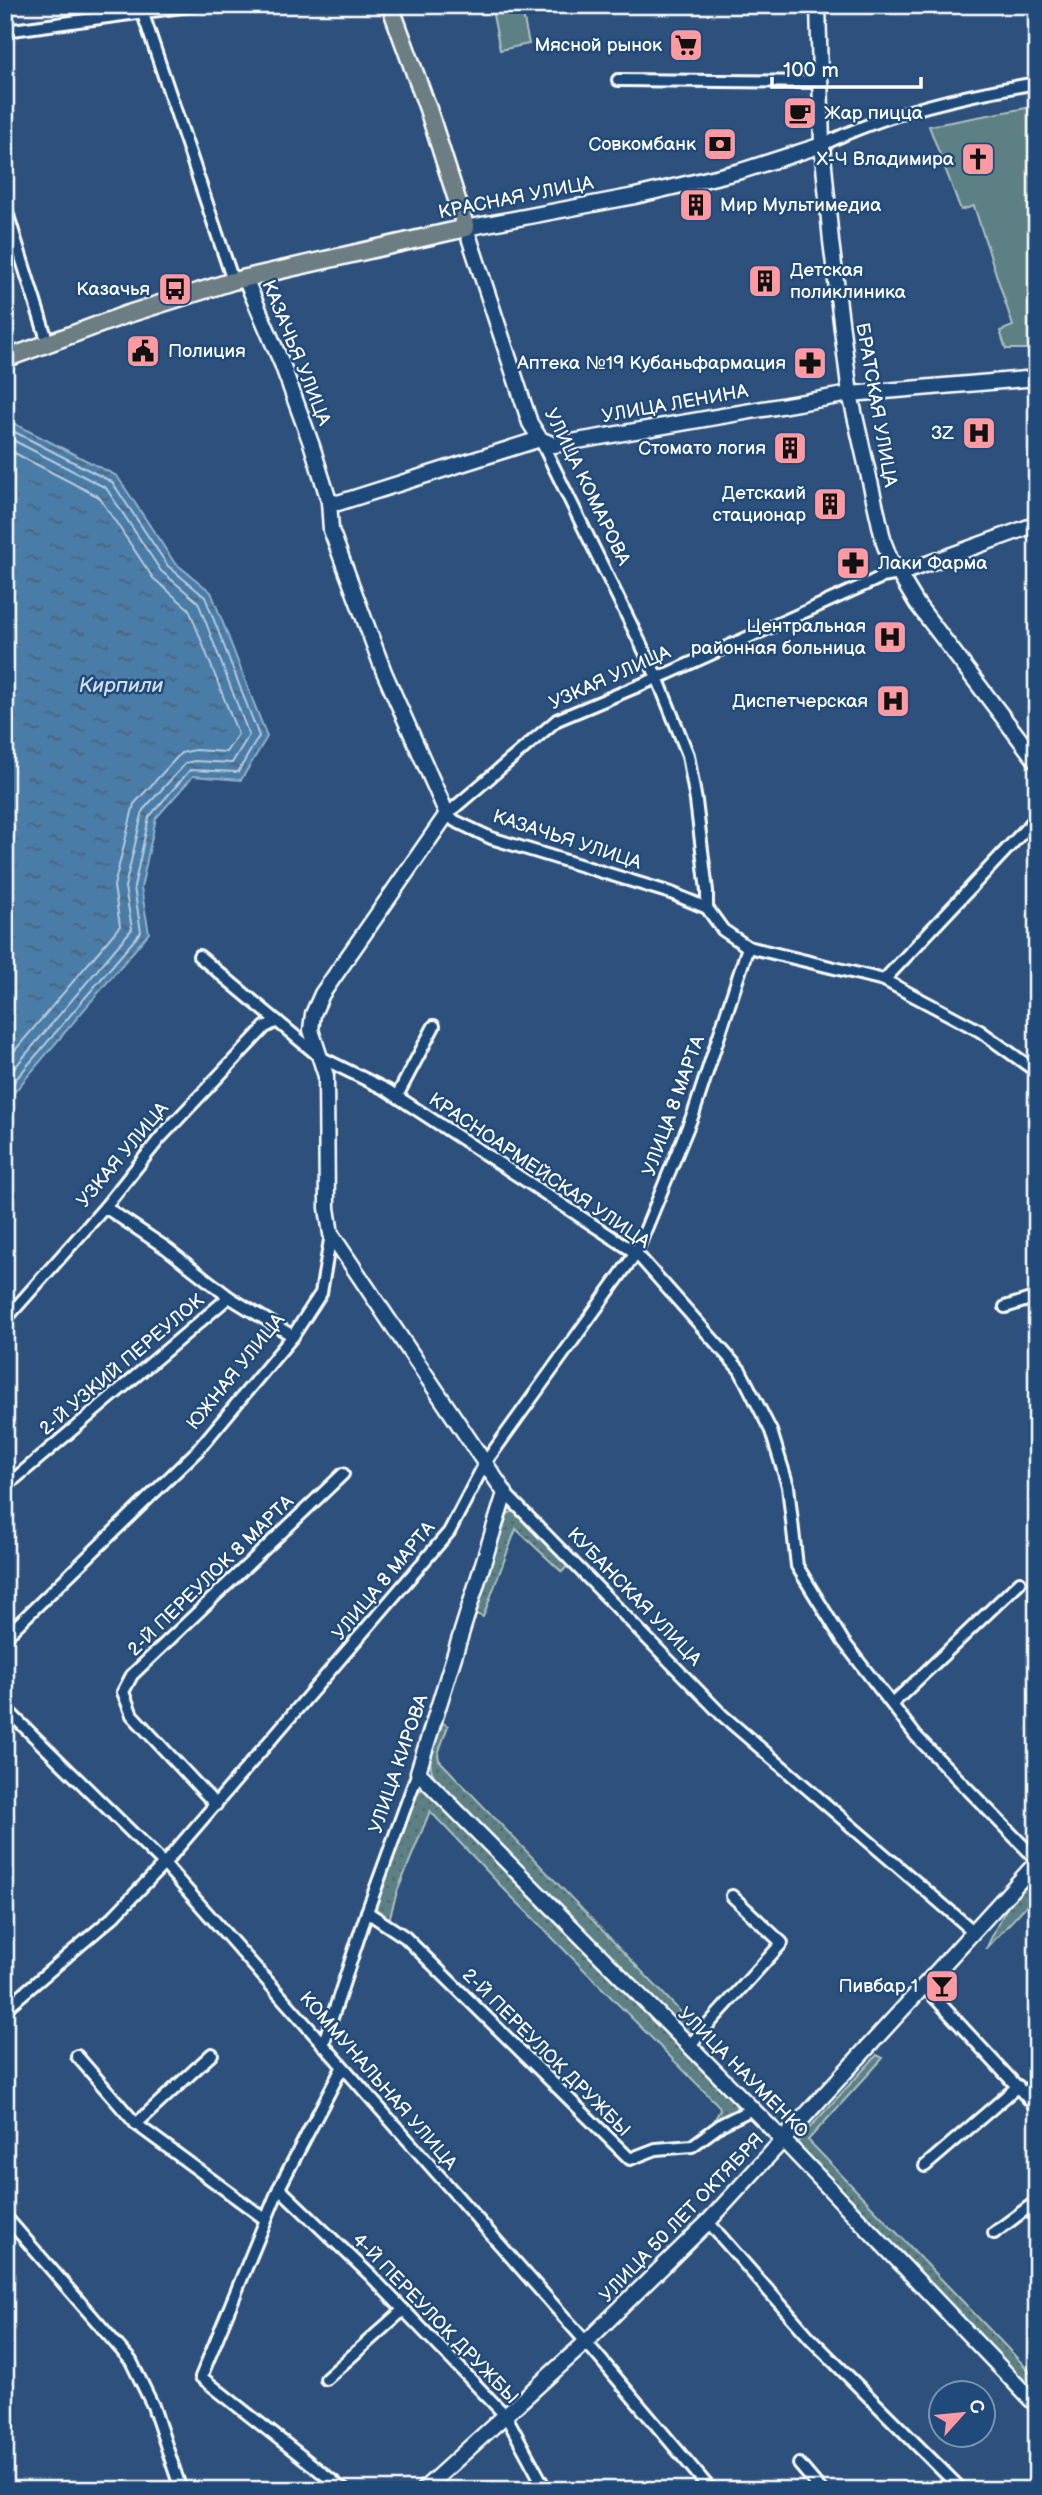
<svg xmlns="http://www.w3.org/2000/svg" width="1042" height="2495" font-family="'Balsamiq Sans',sans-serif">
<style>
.grass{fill:url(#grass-dots);stroke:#aec0c2;stroke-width:2}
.park{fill:#5d8084;stroke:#aec0c2;stroke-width:2}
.water{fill:url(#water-ripples);stroke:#92b0ca;stroke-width:2}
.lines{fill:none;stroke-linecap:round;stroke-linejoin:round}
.shore{stroke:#b7cadc;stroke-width:2}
.street-casing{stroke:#fff;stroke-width:16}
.secondary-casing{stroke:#fff;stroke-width:19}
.primary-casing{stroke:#fff;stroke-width:21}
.street{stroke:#1f4a7a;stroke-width:10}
.secondary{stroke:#1f4a7a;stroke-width:14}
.primary{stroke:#6c7e84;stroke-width:16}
.labels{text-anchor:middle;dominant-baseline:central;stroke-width:5;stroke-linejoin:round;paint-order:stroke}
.poi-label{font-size:19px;fill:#fff;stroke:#1f4a7a;text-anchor:end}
.street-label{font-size:19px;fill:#fff;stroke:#1f4a7a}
.water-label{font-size:21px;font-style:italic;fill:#d2dee9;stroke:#1f4a7a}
</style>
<defs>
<pattern id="grass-dots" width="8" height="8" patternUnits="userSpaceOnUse" patternTransform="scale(1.75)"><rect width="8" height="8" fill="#5d8084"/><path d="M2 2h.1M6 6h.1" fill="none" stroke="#55696b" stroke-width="1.8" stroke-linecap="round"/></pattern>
<pattern id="water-ripples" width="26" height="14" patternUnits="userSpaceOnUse" patternTransform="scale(1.75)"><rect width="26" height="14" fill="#4a7ba7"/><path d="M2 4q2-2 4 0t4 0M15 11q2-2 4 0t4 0" fill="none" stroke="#4b647a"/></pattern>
</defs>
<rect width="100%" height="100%" fill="#2d517c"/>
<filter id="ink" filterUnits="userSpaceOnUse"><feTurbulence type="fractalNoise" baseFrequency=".0143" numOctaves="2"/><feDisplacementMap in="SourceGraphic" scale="14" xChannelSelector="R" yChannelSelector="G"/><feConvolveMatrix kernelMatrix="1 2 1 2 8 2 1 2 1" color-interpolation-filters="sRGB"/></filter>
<g filter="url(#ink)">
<g class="grass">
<path d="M515 1510 570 1563 562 1572 516 1529 483 1617 474 1613 506 1515Z"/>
<path d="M443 1723 448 1726 438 1754 439 1760 700 2032 692 2039 437 1782C424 1761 432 1745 439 1724Z"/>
<path d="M425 1788 737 2103 735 2114 710 2128 720 2110 719 2106 502 1887 430 1811 397 1892 389 1920 372 1910 416 1792Z"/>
<path d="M1037 1879V1894L986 1949C996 1928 1013 1887 1037 1879Z"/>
<path d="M877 2055 883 2058 808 2140 1037 2379V2397L797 2145 800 2138Z"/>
</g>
<g class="park">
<path d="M491 5H521L529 44 500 50Z"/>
<path d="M1037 106V349H1006L1000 331 1013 326 974 206 961 210 929 126Z"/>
</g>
<path class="water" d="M5 419 117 476 174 562 211 592 267 737 241 780 193 776 156 818 141 888 149 933 5 1103Z"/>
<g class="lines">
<g class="shore">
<path d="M5 427 112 482 168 566 205 597 259 736 238 772 190 770 149 817 134 887 141 932 5 1092"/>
<path d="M5 436 106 488 161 571 198 602 249 735 232 763 194 761 186 763 143 810 125 887 132 929 5 1079"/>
<path d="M5 448 99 497 153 578 189 609 238 734 226 752 195 750 181 753 134 804 114 886 120 926 5 1062"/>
</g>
<g class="street-casing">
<g id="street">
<path d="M140 5 233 281"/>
<path d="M5 31 196 5"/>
<path d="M618 80 820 82"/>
<path d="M822 145C888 112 965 95 1037 83"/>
<path d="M5 206 48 343"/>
<path d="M540 439 657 677 688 755 696 801 707 891V908"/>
<path d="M899 574 882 577 669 673 557 720 447 814 455 821 491 838 671 893 707 908 723 930 748 947 884 980 980 1031 1037 1072"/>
<path d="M199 956 320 1057 387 1090 636 1253 740 1370 771 1431 788 1486 797 1566 843 1641 916 1736 1037 1860"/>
<path d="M884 980 1037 817"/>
<path d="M397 1096 434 1026"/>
<path d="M105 1207 166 1248 229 1297 293 1336"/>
<path d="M1005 1307 1037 1297"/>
<path d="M5 1320 105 1207 160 1138 265 1027 277 1021"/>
<path d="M5 1487 229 1297"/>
<path d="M505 1493 722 1715 973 1931"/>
<path d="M5 1637 197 1451 293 1336 321 1293 331 1234"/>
<path d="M892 1704 1020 1582"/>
<path d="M5 1708 164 1864 586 2342 711 2490"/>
<path d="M216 1805 132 1715 123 1692 132 1675 343 1474"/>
<path d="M367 1912 405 1937 630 2159 656 2149 692 2146 722 2124 752 2109"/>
<path d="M925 1987 1037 2108"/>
<path d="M5 2009 113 1917 164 1864 449 1532 485 1463 636 1253 694 1112 748 947"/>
<path d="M323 2045 367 1912 418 1772"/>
<path d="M688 2047 782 1943 732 1896"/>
<path d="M77 2056 136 2124 265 2219"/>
<path d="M342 2068 279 2188 201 2377 344 2490"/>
<path d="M1025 2093 1037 2081"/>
<path d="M136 2124 212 2054"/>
<path d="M925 2166 1018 2086"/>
<path d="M279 2188 370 2275 506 2416 546 2490"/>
<path d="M5 2216 131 2361 153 2406 181 2490"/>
<path d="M708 2222 810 2338 962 2490"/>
<path d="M994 2233 1037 2201"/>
<path d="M326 2379 402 2311"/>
<path d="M799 2464 821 2490"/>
</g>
</g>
<g class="secondary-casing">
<g id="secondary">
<path d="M818 5 822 145 831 241 850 394 884 543 890 559 917 604 1037 762"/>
<path d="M245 278 282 364 312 446 329 501 331 530 384 672 447 814 322 994 313 1014 311 1030 326 1076 327 1208 331 1234 505 1493 418 1772 784 2141 1037 2406"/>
<path d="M540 439 530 423 466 228 635 196 741 171 822 145"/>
<path d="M329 501 338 503 540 439 554 445 850 394 1037 378"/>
<path d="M899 574 1037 524"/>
<path d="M423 2490 586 2342 708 2222 1037 1862"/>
</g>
</g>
<g class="primary-casing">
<path id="primary" d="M5 359 125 315 233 281 466 228 428 109 390 5"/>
</g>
<use href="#street" class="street"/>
<use href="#secondary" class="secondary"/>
<use href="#primary" class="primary"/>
</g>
</g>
<defs>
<g id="supermarket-square" transform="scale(1.75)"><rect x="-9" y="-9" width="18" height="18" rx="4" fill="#ff9aa2" stroke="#1f4a7a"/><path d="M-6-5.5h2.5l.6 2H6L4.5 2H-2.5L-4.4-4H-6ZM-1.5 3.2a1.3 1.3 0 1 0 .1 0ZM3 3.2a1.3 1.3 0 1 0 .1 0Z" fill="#111"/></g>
<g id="cafe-square" transform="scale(1.75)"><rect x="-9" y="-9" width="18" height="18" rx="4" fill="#ff9aa2" stroke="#1f4a7a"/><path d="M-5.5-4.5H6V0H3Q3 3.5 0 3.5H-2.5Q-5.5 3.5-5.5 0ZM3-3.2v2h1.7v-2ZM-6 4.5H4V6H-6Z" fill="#111"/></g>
<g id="bank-square" transform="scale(1.75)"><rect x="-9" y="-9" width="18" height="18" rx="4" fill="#ff9aa2" stroke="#1f4a7a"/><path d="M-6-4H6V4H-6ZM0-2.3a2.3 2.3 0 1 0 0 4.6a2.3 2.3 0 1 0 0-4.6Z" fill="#111"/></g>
<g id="church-square" transform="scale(1.75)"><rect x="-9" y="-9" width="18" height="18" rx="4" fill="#ff9aa2" stroke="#1f4a7a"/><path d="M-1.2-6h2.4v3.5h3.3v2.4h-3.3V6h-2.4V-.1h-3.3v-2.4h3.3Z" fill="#111"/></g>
<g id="building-square" transform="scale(1.75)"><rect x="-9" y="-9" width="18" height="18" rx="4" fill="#ff9aa2" stroke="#1f4a7a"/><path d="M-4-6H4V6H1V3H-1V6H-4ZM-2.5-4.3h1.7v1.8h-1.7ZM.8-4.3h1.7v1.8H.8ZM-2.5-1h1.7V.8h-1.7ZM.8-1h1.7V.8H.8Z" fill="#111"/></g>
<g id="bus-square" transform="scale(1.75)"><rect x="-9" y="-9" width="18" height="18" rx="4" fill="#ff9aa2" stroke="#1f4a7a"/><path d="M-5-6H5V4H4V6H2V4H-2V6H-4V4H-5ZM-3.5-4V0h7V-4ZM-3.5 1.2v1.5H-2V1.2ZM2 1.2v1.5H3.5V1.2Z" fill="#111"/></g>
<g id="civic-square" transform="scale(1.75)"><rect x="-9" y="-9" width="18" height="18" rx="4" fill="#ff9aa2" stroke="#1f4a7a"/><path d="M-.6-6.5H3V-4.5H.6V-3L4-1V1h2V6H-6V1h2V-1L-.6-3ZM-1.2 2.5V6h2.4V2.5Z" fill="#111"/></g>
<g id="pharmacy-square" transform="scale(1.75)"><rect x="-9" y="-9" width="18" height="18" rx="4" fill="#ff9aa2" stroke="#1f4a7a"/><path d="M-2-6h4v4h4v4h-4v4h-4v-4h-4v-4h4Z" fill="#111"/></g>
<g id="hospital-square" transform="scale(1.75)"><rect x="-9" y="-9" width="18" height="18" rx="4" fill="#ff9aa2" stroke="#1f4a7a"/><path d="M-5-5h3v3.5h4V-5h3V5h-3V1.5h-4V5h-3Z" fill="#111"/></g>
<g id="bar-square" transform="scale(1.75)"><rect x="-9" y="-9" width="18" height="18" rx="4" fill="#ff9aa2" stroke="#1f4a7a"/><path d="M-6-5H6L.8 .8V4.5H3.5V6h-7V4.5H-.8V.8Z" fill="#111"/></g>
</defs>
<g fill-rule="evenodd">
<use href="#supermarket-square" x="686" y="45"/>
<use href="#cafe-square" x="800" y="113"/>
<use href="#bank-square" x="720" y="144"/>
<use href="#church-square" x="978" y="159"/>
<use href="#building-square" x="696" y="205"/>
<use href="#building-square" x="765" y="281"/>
<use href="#bus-square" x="175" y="289"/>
<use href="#civic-square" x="143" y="351"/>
<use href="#pharmacy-square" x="810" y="363"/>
<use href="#hospital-square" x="979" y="433"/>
<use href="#building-square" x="790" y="448"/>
<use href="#building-square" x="830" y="504"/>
<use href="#pharmacy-square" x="853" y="563"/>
<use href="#hospital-square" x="890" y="637"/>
<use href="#hospital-square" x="893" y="701"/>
<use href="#bar-square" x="942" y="1986"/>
</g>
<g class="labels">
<g class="poi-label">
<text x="662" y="45">Мясной рынок</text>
<text x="824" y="113" text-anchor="start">Жар пицца</text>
<text x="696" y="144">Совкомбанк</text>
<text x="954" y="159">Х-Ч Владимира</text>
<text x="720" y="205" text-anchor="start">Мир Мультимедиа</text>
<text x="790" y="270" text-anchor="start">Детская<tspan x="790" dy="22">поликлиника</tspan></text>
<text x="150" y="289">Казачья</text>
<text x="168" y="351" text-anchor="start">Полиция</text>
<text x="786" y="363">Аптека №19 Кубаньфармация</text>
<text x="954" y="433">3Z</text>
<text x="766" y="448">Стомато логия</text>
<text x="806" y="493">Детскаий<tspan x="806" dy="22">стационар</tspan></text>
<text x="878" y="563" text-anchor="start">Лаки Фарма</text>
<text x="866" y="626">Центральная<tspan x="866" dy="22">районная больница</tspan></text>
<text x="868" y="701">Диспетчерская</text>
<text x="918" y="1986">Пивбар 1</text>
</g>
<g class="street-label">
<text transform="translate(516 198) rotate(-11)">КРАСНАЯ УЛИЦА</text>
<text transform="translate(296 353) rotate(68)">КАЗАЧЬЯ УЛИЦА</text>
<text transform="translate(675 404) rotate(-10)">УЛИЦА ЛЕНИНА</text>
<text transform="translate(876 405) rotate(80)">БРАТСКАЯ УЛИЦА</text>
<text transform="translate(587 487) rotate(64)">УЛИЦА КОМАРОВА</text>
<text transform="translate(610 678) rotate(-24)">УЗКАЯ УЛИЦА</text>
<text transform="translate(567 840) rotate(18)">КАЗАЧЬЯ УЛИЦА</text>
<text transform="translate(674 1106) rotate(-70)">УЛИЦА 8 МАРТА</text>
<text transform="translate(123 1155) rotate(-50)">УЗКАЯ УЛИЦА</text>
<text transform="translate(539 1171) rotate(34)">КРАСНОАРМЕЙСКАЯ УЛИЦА</text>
<text transform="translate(122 1365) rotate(-40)">2-Й УЗКИЙ ПЕРЕУЛОК</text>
<text transform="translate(236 1372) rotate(-51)">ЮЖНАЯ УЛИЦА</text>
<text transform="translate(211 1576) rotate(-44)">2-Й ПЕРЕУЛОК 8 МАРТА</text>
<text transform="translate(384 1581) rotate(-50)">УЛИЦА 8 МАРТА</text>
<text transform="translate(634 1597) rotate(46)">КУБАНСКАЯ УЛИЦА</text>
<text transform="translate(399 1764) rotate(-71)">УЛИЦА КИРОВА</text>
<text transform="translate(546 2053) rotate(45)">2-Й ПЕРЕУЛОК ДРУЖБЫ</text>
<text transform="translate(743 2073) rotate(45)">УЛИЦА НАУМЕНКО</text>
<text transform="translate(378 2081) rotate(49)">КОММУНАЛЬНАЯ УЛИЦА</text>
<text transform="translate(682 2218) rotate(-46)">УЛИЦА 50 ЛЕТ ОКТЯБРЯ</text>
<text transform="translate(435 2319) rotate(46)">4-Й ПЕРЕУЛОК ДРУЖБЫ</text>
</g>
<g class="water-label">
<text x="121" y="685">Кирпили</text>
</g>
</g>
<rect width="1042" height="2495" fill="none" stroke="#1f4a7a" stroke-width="28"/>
<rect x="14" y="14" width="1014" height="2467" fill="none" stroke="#fff" stroke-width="2.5" filter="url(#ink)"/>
<g transform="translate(962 2414) rotate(63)"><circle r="33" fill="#1f4a7a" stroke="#7992af" stroke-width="2"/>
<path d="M0-5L12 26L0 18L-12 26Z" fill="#ff9aa2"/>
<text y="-10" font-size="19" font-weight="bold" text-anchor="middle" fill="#ffffff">С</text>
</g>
<path d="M772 77v10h149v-10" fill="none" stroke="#ffffff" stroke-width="3.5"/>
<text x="783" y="77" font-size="21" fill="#ffffff" stroke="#1f4a7a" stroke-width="5" paint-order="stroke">100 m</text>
</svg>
